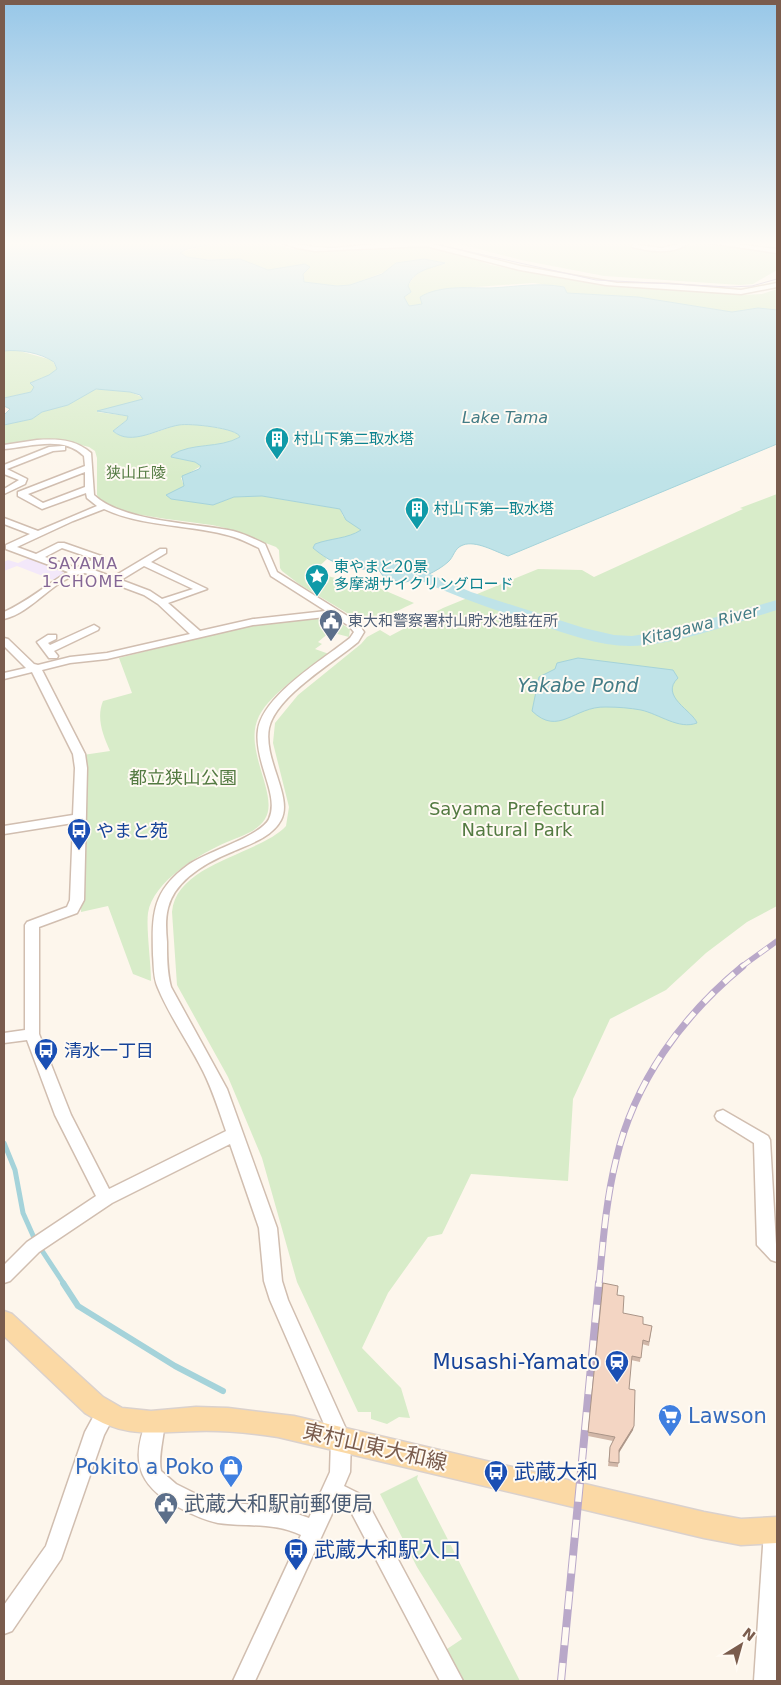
<svg xmlns="http://www.w3.org/2000/svg" width="781" height="1685" font-family="'DejaVu Sans','Noto Sans JP',sans-serif">
<style>
.education{fill:#f3e8fa}
.green{fill:#d8ecc9}
.water{fill:#bfe3e8;stroke:#a5d3da}
.lines{fill:none;stroke-linecap:round;stroke-linejoin:round}
.stream-far1{stroke:#a5d3da;stroke-width:5}
.stream{stroke:#a5d3da;stroke-width:6}
.river{fill:#bfe3e8;fill-rule:evenodd}
.minor-casing{stroke:#d1beb0;stroke-width:3}
.major-casing{stroke:#dad1cd;stroke-width:3}
.minor{fill:#fff;fill-rule:evenodd}
.major{fill:#fbd9a5;fill-rule:evenodd}
.tram{stroke:#b9a8c9;stroke-width:1}
.rail-far2-casing{stroke:#b9a8c9;stroke-width:5.5}
.rail-far1-casing{stroke:#b9a8c9;stroke-width:7}
.rail-casing{stroke:#b9a8c9;stroke-width:8}
.rail-far2{stroke:#fffaf3;stroke-width:4;stroke-dasharray:11;stroke-linecap:butt}
.rail-far1{stroke:#fffaf3;stroke-width:5;stroke-dasharray:14;stroke-linecap:butt}
.rail{stroke:#fffaf3;stroke-width:6;stroke-dasharray:18;stroke-linecap:butt}
.wall{fill:#d1b7a8}
.shaded-wall{fill:#aa9588}
.building{fill:#f3d5c3;stroke:#aa9588}
.labels{text-anchor:middle;dominant-baseline:central;stroke-width:4;stroke-linejoin:round;paint-order:stroke}
.far-culture-label{font-size:15px;fill:#0d838f;stroke:#fffaf3;text-anchor:start}
.far-park-label{font-size:15px;fill:#537a41;stroke:#fffaf3}
.far-service-label{font-size:15px;fill:#4e5e75;stroke:#fffaf3;text-anchor:start}
.far-water-label{font-size:16px;font-style:italic;fill:#437c86;stroke:#fffaf3}
.far-neighbourhood-label{font-size:16px;letter-spacing:1px;fill:#846695;stroke:#fffaf3}
.park-label{font-size:18px;fill:#537a41;stroke:#fffaf3}
.transit-label{font-size:18px;fill:#164399;stroke:#fffaf3;text-anchor:start}
.water-label{font-size:19px;font-style:italic;fill:#437c86;stroke:#fffaf3}
.near-transit-label{font-size:21px;fill:#164399;stroke:#fffaf3;text-anchor:start}
.near-shop-label{font-size:21px;fill:#366cbe;stroke:#fffaf3;text-anchor:start}
.near-street-label{font-size:21px;fill:#7a5c4d;stroke:#fffaf3}
.near-service-label{font-size:21px;fill:#4e5e75;stroke:#fffaf3;text-anchor:start}
</style>
<rect width="100%" height="100%" fill="#fdf6ec"/>
<path class="education" d="M29 558 66 571V573L53 580 17 566 4 571V562L8 560 18 563Z"/>
<g class="green">
<path d="M229 241H267L291 249 325 251 423 246 452 252 491 265 601 285 653 287 743 295 762 294 777 289V310L758 308 732 312 638 297 567 293 564 287 533 283 448 289 426 294 422 304 409 306 404 297C412 274 419 268 444 264L424 259 396 263 390 270 350 285 337 286 304 282 303 274 309 268 305 264 268 270 240 259H196L184 256 180 252Z"/>
<path d="M448 241H635L631 246 636 247C659 248 682 249 704 242L703 241 777 252V270L753 284 740 285 604 276 521 260Z"/>
<path d="M16 350 52 360 57 369C50 378 38 376 32 385L34 387 31 392 4 398V351Z"/>
<path d="M100 389 130 392 142 397V400L136 402 97 412 128 416 127 420 113 431C129 446 159 430 177 425 188 422 233 428 241 436 222 452 190 440 172 457L195 462 201 466 181 478 184 486 171 499 213 505 234 497 262 496 340 509 343 516 362 530 347 537 315 544 314 548 327 559 313 572 361 585 365 582 414 603C398 610 374 625 357 619L299 584 282 571 280 568 279 550 276 547C259 540 242 534 225 528 199 520 110 519 97 495V458L95 451 89 447 61 440 4 445V425L32 419 42 412 68 405 92 390Z"/>
<path d="M777 494V906L747 922 706 953 666 990 610 1019 573 1099 568 1181 471 1174 442 1234 428 1237 388 1293 362 1348 401 1388 410 1418 399 1417 387 1424 371 1419V1412H358L297 1282 262 1158 228 1077 177 985 172 912C176 863 259 855 286 826L289 807 273 743 275 723 298 695 361 644 367 637 380 630 390 636 443 608 538 569 582 570 594 577 743 509 740 508Z"/>
<path d="M331 617 350 629 349 637 330 632 318 642 322 644 315 649 329 654C306 672 273 690 259 716 242 750 280 795 265 819 257 832 241 836 227 842 201 853 153 881 148 913 146 929 151 962 151 981L133 974 108 906 81 912 85 763 83 755 110 751C103 735 96 718 103 701L132 693 119 658 254 624Z"/>
<path d="M418 1475 417 1479 520 1681H462L444 1651 462 1639 417 1567 380 1494Z"/>
</g>
<g class="water">
<path d="M4 241H229L187 249 180 253 187 257 208 260 240 259 268 270 305 264 310 267 303 274 304 282 337 286 350 285 382 274 396 263 424 259 445 263C432 268 413 270 408 286L411 292 404 297 409 306 422 304 420 297C440 285 467 288 490 288 515 287 538 282 564 287L567 293 638 297 732 312 758 308 777 310V444L508 556C496 552 476 540 463 545 454 548 454 557 448 562 438 571 419 580 405 582 399 583 389 578 383 576L376 566C371 566 366 570 361 569 343 569 326 559 313 548L315 544C331 538 347 539 361 530L346 520 340 509 262 496 234 497 213 505 171 499 166 495 184 486 182 476 199 469 201 466 195 462 171 457 172 455C192 442 219 449 240 437 238 428 189 423 179 425 159 428 131 447 113 431L127 420 128 416 97 411 143 399 140 395 130 392 96 389 68 405 42 412 32 419 4 425V415L10 409 4 406V398L31 392 34 387 30 383 49 375 57 369 54 362C41 353 19 349 4 351Z"/>
<path d="M578 658 673 670 678 678C659 696 693 711 697 723 679 730 659 714 641 710 630 708 618 707 606 707 574 706 559 737 532 711L539 677 555 669 557 663Z"/>
</g>
<g class="lines">
<g class="stream-far1">
<path d="M4 1143 15 1170 23 1213 35 1240"/>
<path d="M39 1246 64 1284"/>
</g>
<path class="stream" d="M63 1283 78 1306 175 1366 223 1391"/>
<path class="river" d="M423 571 471 592 584 628 614 635 632 636 670 630 777 600V610C734 623 674 646 630 646 599 646 567 634 538 624 497 611 457 597 417 579L415 576 417 573Z"/>
<g class="minor-casing">
<g id="minor">
<path d="M276 241 315 247 333 248 389 243 426 242 520 266 617 283 669 284 741 290 777 283V287L741 294 606 285 520 270 426 246 315 251 297 248Z"/>
<path d="M634 241H640L637 245 662 248 692 241C675 255 652 252 632 247Z"/>
<path d="M695 241H711L777 249V253Z"/>
<path d="M37 440C57 439 75 439 91 453L94 495C123 522 194 523 233 531 244 534 255 539 265 544L277 572 357 622 364 632 358 642C333 663 276 696 269 728 266 743 272 761 277 776 281 789 288 807 281 820 272 837 250 844 234 851 209 861 175 879 168 908 165 919 166 931 167 942 167 957 167 972 171 987L227 1089 277 1228 282 1281 288 1300 351 1440 350 1472 344 1486 364 1496 463 1681H440L350 1510 337 1503 255 1681H233L301 1535C274 1522 247 1527 218 1523 204 1520 191 1514 178 1507 136 1485 130 1458 149 1415L156 1412 163 1415C168 1427 157 1453 161 1471L176 1484 210 1501 277 1507 309 1518 330 1472 331 1440 270 1300 264 1281 259 1228 230 1144 112 1203 39 1252 10 1281 4 1283V1265L27 1242 96 1196 55 1115 27 1040 4 1043V1033L25 1030V925L27 922 67 907 70 900 73 823 4 834V826L73 815 75 768 73 754 32 672 4 679V673L26 668 4 646V638L8 639 34 664 38 665 70 657 107 653 190 634 158 604 144 595 85 573C55 576 34 612 4 619V612C27 602 46 585 68 572L6 549V545L30 534 4 524V518L38 531 97 506 87 498 86 493 42 509 18 496V492L85 466 84 456C63 435 30 447 4 449V445ZM85 472V487L43 503 28 494ZM104 509C145 528 192 524 234 537 243 540 251 544 259 548L271 576 326 611 253 619 200 631 168 603 207 589 151 562 166 553V549H160L113 577 91 569 104 561V557L64 543H58L36 554 17 547 73 521ZM62 548 94 559 76 568 45 557ZM144 566 193 589 162 599 150 591 121 580ZM334 616 349 626 354 632 350 638C324 659 263 695 258 730 256 743 260 758 264 771 268 785 276 804 269 819 261 836 206 852 188 865 152 891 152 914 153 955 154 965 153 978 158 988 170 1017 189 1043 203 1071 213 1091 219 1111 226 1131L109 1189 71 1115 39 1034V927L77 913 84 900 87 768 85 754 42 670 70 663 107 659 253 625Z"/>
<path d="M62 446H65V450L53 451 7 469 27 479 25 484 4 494V489L19 480 4 474V465L49 447Z"/>
<path d="M94 625 99 628 98 630 54 651 58 656 57 658H49L37 642 48 635H56V639L48 643 50 645Z"/>
<path d="M723 1110 768 1136 770 1140 777 1262 771 1260 757 1245 754 1143 717 1120 715 1116 717 1112Z"/>
<path d="M105 1405 112 1408 115 1414 104 1435 61 1559 12 1631 4 1634V1605L46 1546 85 1432 98 1408Z"/>
<path d="M774 1521 777 1522 776 1681H754L764 1531 767 1524Z"/>
</g>
</g>
<g class="major-casing">
<path id="major" d="M4 1311 12 1314 103 1397 122 1408 151 1411 196 1407 228 1408 294 1416 704 1512 741 1519 777 1517V1543L741 1545 704 1538 278 1437C251 1433 224 1430 197 1431 152 1432 125 1439 85 1413L4 1336Z"/>
</g>
<use href="#minor" class="minor"/>
<use href="#major" class="major"/>
<path class="tram" d="M421 241 596 280 730 287 752 286 777 279"/>
<g class="rail-far2-casing">
<path id="rail-far2" d="M741 967 777 941"/>
</g>
<g class="rail-far1-casing">
<path id="rail-far1" d="M599 1284C603 1242 606 1200 616 1160 634 1082 682 1016 743 966"/>
</g>
<g class="rail-casing">
<path id="rail" d="M561 1681 599 1283"/>
</g>
<use href="#rail-far2" class="rail-far2"/>
<use href="#rail-far1" class="rail-far1"/>
<use href="#rail" class="rail"/>
</g>
<path class="wall" d="M603 1283 617 1295 623 1313 643 1324 652 1326 649 1346 642 1344 640 1362 631 1360 629 1389 633 1430 619 1453 618 1467 608 1466 610 1447 613 1441 588 1436Z"/>
<path class="shaded-wall" d="M634 1426 633 1430 618 1454 619 1450Z"/>
<path class="building" d="M603 1283 618 1286 617 1295 624 1296 623 1313 643 1317V1324L652 1326 649 1342 643 1340 641 1358 632 1356 629 1389 635 1390 634 1426 619 1450V1463L609 1462 610 1447 615 1437 588 1432Z"/>
<linearGradient id="sky" x2="0" y2="1"><stop stop-color="#97c7e8"/><stop offset="0.51" stop-color="#fefbf6"/><stop offset="1" stop-color="#fefbf6" stop-opacity="0"/></linearGradient>
<rect width="781" height="477" fill="url(#sky)"/>
<defs>
<g id="building-pin" transform="scale(1.25)"><path d="M0 17L-7.5 6A9.5 9.5 0 1 1 7.5 6Z" fill="#0f9aa8" stroke="#fffaf3"/><path d="M-4-6H4V6H1V3H-1V6H-4ZM-2.5-4.3h1.7v1.8h-1.7ZM.8-4.3h1.7v1.8H.8ZM-2.5-1h1.7V.8h-1.7ZM.8-1h1.7V.8H.8Z" fill="#fff"/></g>
<g id="sight-pin" transform="scale(1.25)"><path d="M0 17L-7.5 6A9.5 9.5 0 1 1 7.5 6Z" fill="#0f9aa8" stroke="#fffaf3"/><path d="M0-6L1.8-2.2L6-1.7L2.9 1.2L3.7 5.4L0 3.3L-3.7 5.4L-2.9 1.2L-6-1.7L-1.8-2.2Z" fill="#fff"/></g>
<g id="civic-pin" transform="scale(1.25)"><path d="M0 17L-7.5 6A9.5 9.5 0 1 1 7.5 6Z" fill="#5c6f8a" stroke="#fffaf3"/><path d="M-.6-6.5H3V-4.5H.6V-3L4-1V1h2V6H-6V1h2V-1L-.6-3ZM-1.2 2.5V6h2.4V2.5Z" fill="#fff"/></g>
<g id="bus-pin" transform="scale(1.25)"><path d="M0 17L-7.5 6A9.5 9.5 0 1 1 7.5 6Z" fill="#1a4fb4" stroke="#fffaf3"/><path d="M-5-6H5V4H4V6H2V4H-2V6H-4V4H-5ZM-3.5-4V0h7V-4ZM-3.5 1.2v1.5H-2V1.2ZM2 1.2v1.5H3.5V1.2Z" fill="#fff"/></g>
<g id="station-pin" transform="scale(1.25)"><path d="M0 17L-7.5 6A9.5 9.5 0 1 1 7.5 6Z" fill="#1a4fb4" stroke="#fffaf3"/><path d="M-3-6H3Q5-6 5-4V2Q5 4 3 4L4.5 6H3L1.5 4h-3L-3 6H-4.5L-3 4Q-5 4-5 2V-4Q-5-6-3-6ZM-3.5-4v3h7v-3ZM-3.5 1v1.5H-2V1ZM2 1v1.5H3.5V1Z" fill="#fff"/></g>
<g id="supermarket-pin" transform="scale(1.25)"><path d="M0 17L-7.5 6A9.5 9.5 0 1 1 7.5 6Z" fill="#3f7fe0" stroke="#fffaf3"/><path d="M-6-5.5h2.5l.6 2H6L4.5 2H-2.5L-4.4-4H-6ZM-1.5 3.2a1.3 1.3 0 1 0 .1 0ZM3 3.2a1.3 1.3 0 1 0 .1 0Z" fill="#fff"/></g>
<g id="shop-pin" transform="scale(1.25)"><path d="M0 17L-7.5 6A9.5 9.5 0 1 1 7.5 6Z" fill="#3f7fe0" stroke="#fffaf3"/><path d="M-5-2.5h2.3a2.7 3.5 0 0 1 5.4 0H5L5.5 6h-11ZM-1.5-2.5h3a1.5 2.3 0 0 0-3 0Z" fill="#fff"/></g>
</defs>
<g fill-rule="evenodd">
<use href="#building-pin" x="277" y="439"/>
<use href="#building-pin" x="417" y="509"/>
<use href="#sight-pin" x="317" y="576"/>
<use href="#civic-pin" x="331" y="621"/>
<use href="#bus-pin" x="79" y="830"/>
<use href="#bus-pin" x="46" y="1050"/>
<use href="#station-pin" x="617" y="1362"/>
<use href="#supermarket-pin" x="670" y="1416"/>
<use href="#shop-pin" x="231" y="1467"/>
<use href="#bus-pin" x="496" y="1472"/>
<use href="#civic-pin" x="166" y="1504"/>
<use href="#bus-pin" x="296" y="1550"/>
</g>
<g class="labels">
<g class="far-culture-label">
<text x="294" y="439">村山下第二取水塔</text>
<text x="434" y="509">村山下第一取水塔</text>
<text x="334" y="567">東やまと20景<tspan x="334" dy="17">多摩湖サイクリングロード</tspan></text>
</g>
<g class="far-park-label">
<text x="136" y="473">狭山丘陵</text>
</g>
<g class="far-service-label">
<text x="348" y="621">東大和警察署村山貯水池駐在所</text>
</g>
<g class="far-water-label">
<text x="505" y="417">Lake Tama</text>
<text transform="translate(700 625) rotate(-14)">Kitagawa River</text>
</g>
<g class="far-neighbourhood-label">
<text x="83" y="563">SAYAMA<tspan x="83" dy="18">1-CHOME</tspan></text>
</g>
<g class="park-label">
<text x="183" y="777">都立狭山公園</text>
<text x="517" y="808">Sayama Prefectural<tspan x="517" dy="21">Natural Park</tspan></text>
</g>
<g class="transit-label">
<text x="96" y="830">やまと苑</text>
<text x="64" y="1050">清水一丁目</text>
</g>
<g class="water-label">
<text x="578" y="685">Yakabe Pond</text>
</g>
<g class="near-transit-label">
<text x="600" y="1362" text-anchor="end">Musashi-Yamato</text>
<text x="514" y="1472">武蔵大和</text>
<text x="314" y="1550">武蔵大和駅入口</text>
</g>
<g class="near-shop-label">
<text x="688" y="1416">Lawson</text>
<text x="214" y="1467" text-anchor="end">Pokito a Poko</text>
</g>
<g class="near-street-label">
<text transform="translate(375 1447) rotate(13)">東村山東大和線</text>
</g>
<g class="near-service-label">
<text x="184" y="1504">武蔵大和駅前郵便局</text>
</g>
</g>
<rect width="781" height="1685" fill="none" stroke="#7a5c4d" stroke-width="10"/>
<g transform="translate(741 1645) rotate(37)" stroke="#fffaf3" stroke-width="4" paint-order="stroke">
<path d="M0-4L9 19L0 12L-9 19Z" fill="#7a5c4d"/>
<text y="-8" font-size="14" font-weight="bold" text-anchor="middle" fill="#7a5c4d">N</text>
</g>
</svg>
